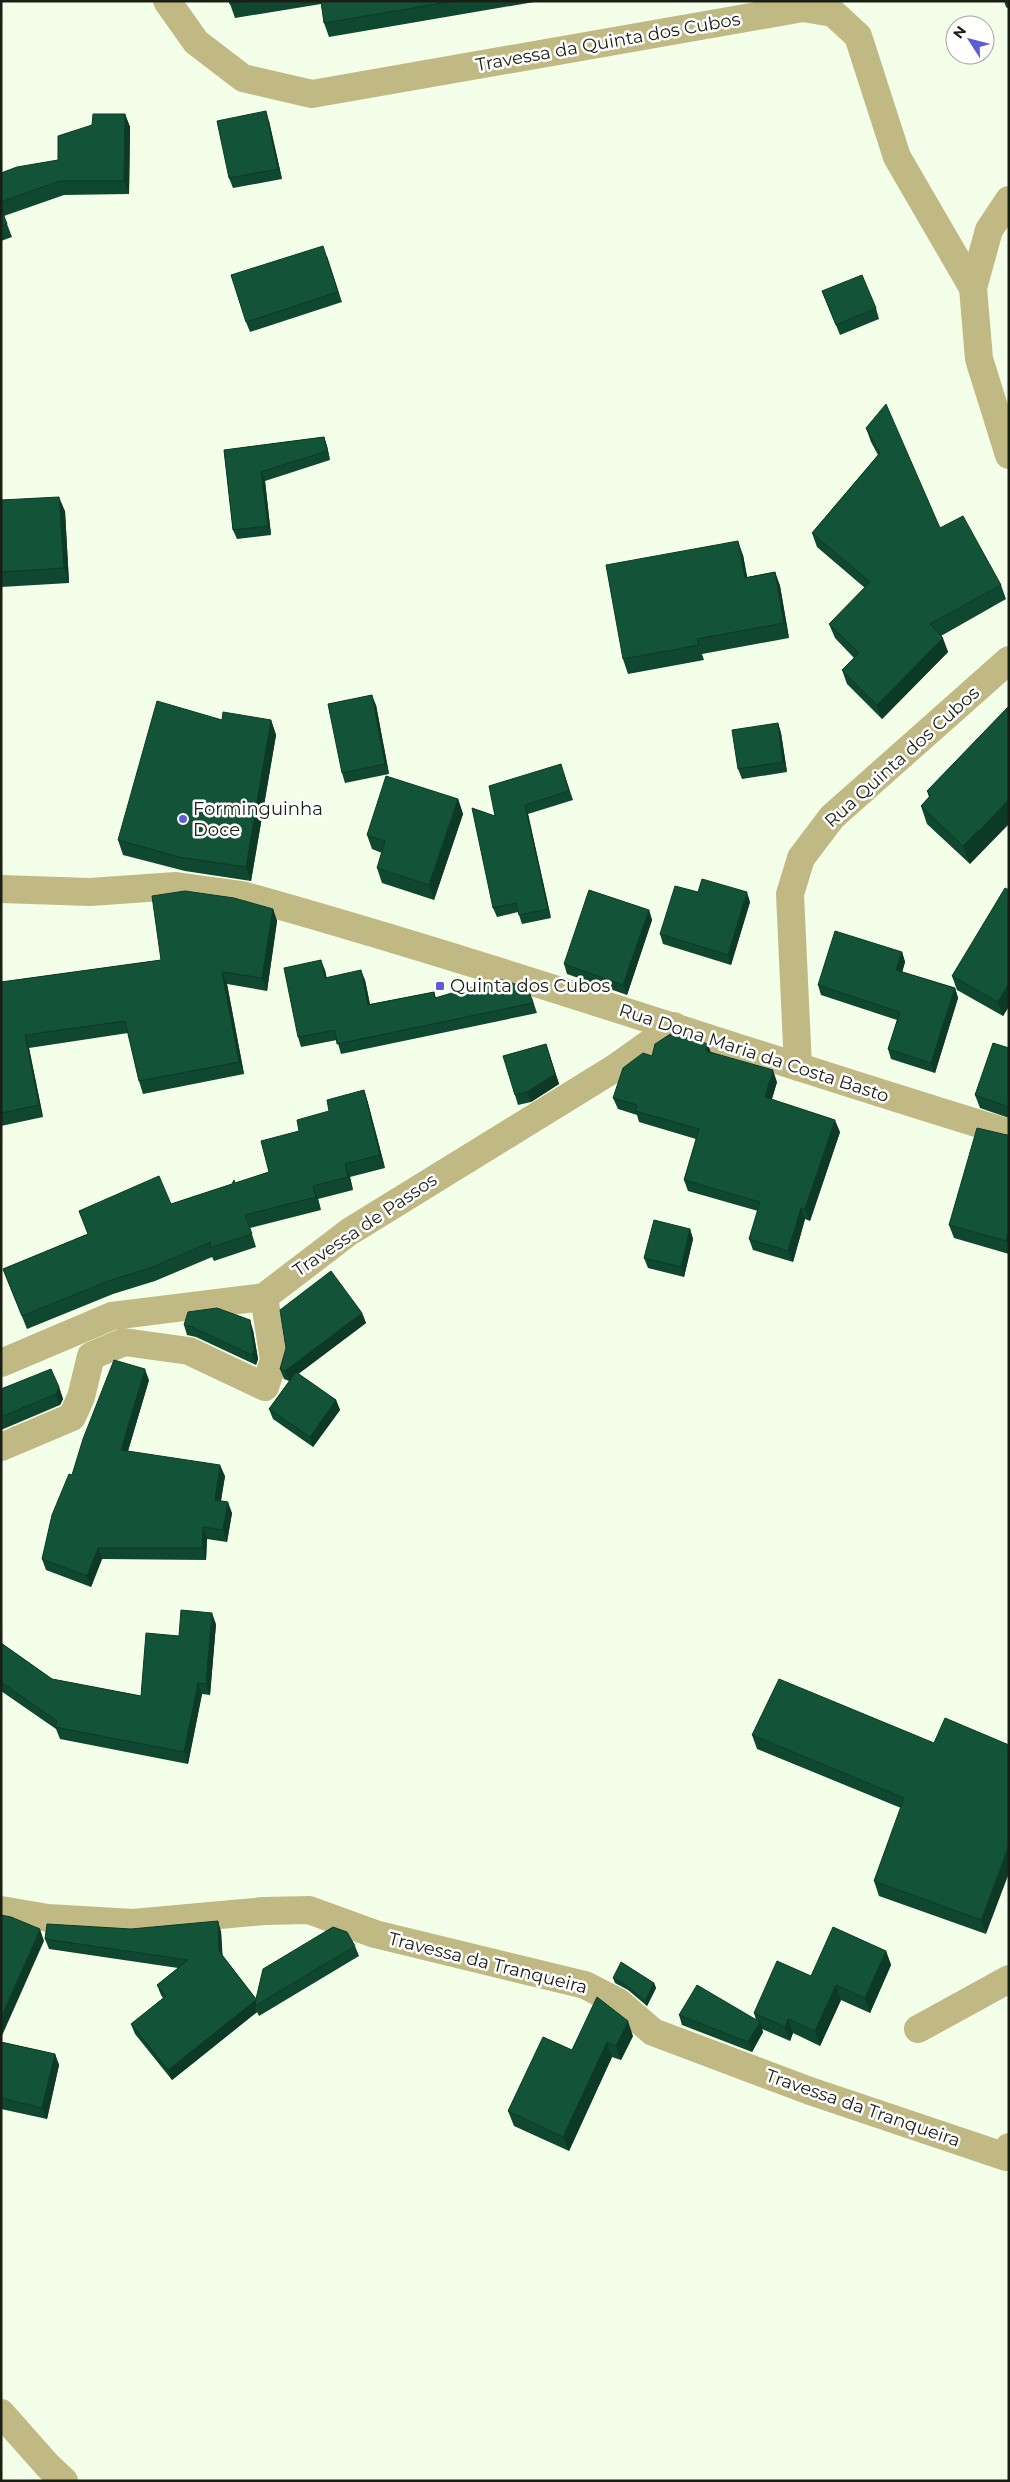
<svg xmlns="http://www.w3.org/2000/svg" width="1010" height="2482" font-family="Montserrat,sans-serif">
<style>
.lines{fill:none;stroke-linecap:round;stroke-linejoin:round}
.minor{stroke:#c1b984;stroke-width:28}
.tertiary{stroke:#c1b984;stroke-width:28}
.wall{fill:#104730}
.shaded-wall{fill:#0d3a27}
.building{fill:#135338;stroke:#0d3a27}
.poi-dot{fill:#5f5bd4;stroke:#fff;stroke-width:2}
.labels{text-anchor:middle;dominant-baseline:central;stroke-width:5;stroke-linejoin:round;paint-order:stroke}
.street-label{font-size:18px;fill:#1a1f15;stroke:#fff}
.poi-label{font-size:18px;fill:#1a1f15;stroke:#fff;text-anchor:start}
</style>
<rect width="100%" height="100%" fill="#f3ffe9"/>
<g class="lines">
<g class="minor">
<path d="M167 1 196 42 243 78 312 94 803 8 833 13 858 36 897 157 973 288"/>
<path d="M1009 200 989 230 973 288 979 359 1009 455"/>
<path d="M798 1067 790 894 801 858 832 817 1009 660"/>
<path d="M1 1363 112 1316 264 1297 349 1232 615 1068 674 1026"/>
<path d="M1 1447 72 1417 81 1397 91 1356 124 1342 189 1351 265 1387 274 1360 264 1297"/>
<path d="M1 1910 48 1918 133 1923 264 1911 309 1910 375 1934 585 1985 618 2002 653 2032 810 2091 1006 2157 1009 2147"/>
<path d="M918 2029 1009 1979"/>
<path d="M1 2413 48 2466 64 2481"/>
</g>
<path class="tertiary" d="M1 889 90 892 176 886 242 895C500 967 753 1055 1009 1133"/>
</g>
<g class="wall">
<path d="M229 1H540L329 37 324 23 321 4 235 18Z"/>
<path d="M1004 1H1009V9L1006 7Z"/>
<path d="M125 114 130 127 129 194 64 195 4 216 12 237 1 241V173L58 160Z"/>
<path d="M269 121 282 179 233 188 229 178Z"/>
<path d="M327 256 342 302 250 332 246 322Z"/>
<path d="M822 291 876 308 879 319 840 335Z"/>
<path d="M866 428 940 528 1001 585 1006 599 941 636 948 652 882 719 847 684 842 670 854 658 835 638 829 624 865 588 817 547 812 533 878 455 871 442Z"/>
<path d="M324 437 327 446 330 460 265 481 271 535 237 539 233 530 224 450Z"/>
<path d="M1 500 65 511 69 583 1 587Z"/>
<path d="M743 555 747 577 775 572 780 586 789 638 702 654 704 660 628 674 623 659Z"/>
<path d="M376 705 389 774 345 783 342 773Z"/>
<path d="M1009 706 970 864 927 824 921 806 929 797 927 791Z"/>
<path d="M222 720H271L276 735 251 881 185 871 123 855 118 840Z"/>
<path d="M778 723 781 733 787 772 742 779 738 769Z"/>
<path d="M564 773 573 800 528 814 551 918 522 924 518 912 497 917 493 908 495 816Z"/>
<path d="M458 799 463 814 434 900 382 883 377 868 382 853 372 849 367 835Z"/>
<path d="M1009 890V1006L1003 1016 957 990 952 976Z"/>
<path d="M698 892 750 902 731 965 663 944 660 934Z"/>
<path d="M273 909 277 921 267 991 227 984 244 1074 143 1094 139 1081 128 1033 29 1048 43 1117 1 1126V982L161 960Z"/>
<path d="M649 910 652 920 627 995 567 974 564 964Z"/>
<path d="M902 952 905 962 902 972 955 988 958 998 935 1073 891 1059 888 1049 897 1020 821 995 818 985Z"/>
<path d="M325 970 326 978 365 980 370 1004 434 992 436 998H532L537 1013 341 1054 337 1040 301 1047 298 1037Z"/>
<path d="M546 1044 559 1084 531 1102 518 1105 515 1095Z"/>
<path d="M1009 1048V1118L980 1108 975 1095Z"/>
<path d="M711 1052 777 1082 772 1099 840 1132 810 1221 805 1219 793 1262 753 1250 749 1239 758 1211 688 1191 684 1180 696 1139 639 1122 637 1115 618 1109 613 1098 652 1056Z"/>
<path d="M364 1090 368 1103 385 1168 350 1177 353 1190 318 1199 321 1210 250 1228 256 1247 214 1261 212 1257 155 1281 113 1294 27 1329 3 1269 88 1234 79 1211 171 1204 269 1172 299 1131 329 1111Z"/>
<path d="M1007 1135H1009V1254L954 1238 949 1225Z"/>
<path d="M690 1229 693 1239 684 1277 648 1268 644 1258Z"/>
<path d="M362 1313 366 1323 298 1374 336 1400 340 1410 313 1447 273 1419 269 1409 290 1380 289 1381 284 1379 280 1369Z"/>
<path d="M184 1325 253 1330 258 1359 256 1365 196 1337 187 1335Z"/>
<path d="M149 1380 128 1451 225 1476 221 1501 232 1513 227 1542 207 1539 206 1560 102 1559 91 1587 46 1570 42 1559 72 1475Z"/>
<path d="M59 1387 63 1399 60 1405 1 1430V1389Z"/>
<path d="M216 1624 210 1695 202 1694 188 1764 60 1739 56 1729 1 1691V1643L52 1679 141 1696 179 1636Z"/>
<path d="M752 1735 934 1743 986 1934 879 1896 874 1881 901 1808 757 1749Z"/>
<path d="M131 1929 221 1931 222 1955 256 1999 355 1946 359 1956 259 2016 257 2012 172 2080 135 2034 131 2024 163 1998 161 1995 157 1985 178 1968 49 1949 45 1939Z"/>
<path d="M886 1951 891 1965 870 2013 841 2000 820 2046 793 2033 790 2041 762 2029 763 2032 752 2052 682 2025 679 2015 756 2020 754 2013 811 1976Z"/>
<path d="M613 1978 654 1983 656 1988 647 2006 628 1990 615 1983Z"/>
<path d="M633 2036 621 2060 612 2057 569 2151 514 2126 508 2111 572 2050Z"/>
<path d="M1 2042 55 2054 59 2065 47 2119 1 2109Z"/>
</g>
<g class="shaded-wall">
<path d="M266 111 269 121 282 179 278 169Z"/>
<path d="M125 114 130 127 129 194 124 181Z"/>
<path d="M324 437 327 446 330 460 327 451Z"/>
<path d="M261 472 265 481 271 535 268 526Z"/>
<path d="M59 497 65 511 69 583 64 568Z"/>
<path d="M738 541 743 555 750 592 745 578Z"/>
<path d="M775 572 780 586 789 638 784 623Z"/>
<path d="M943 638 948 652 882 719 877 705Z"/>
<path d="M372 695 376 705 389 774 385 764Z"/>
<path d="M271 720 276 735 251 881 246 867Z"/>
<path d="M778 723 781 733 787 772 783 762Z"/>
<path d="M458 799 463 814 434 900 429 885Z"/>
<path d="M1009 799V824L970 864 963 846Z"/>
<path d="M525 805 528 814 551 918 548 909Z"/>
<path d="M747 892 750 902 731 965 728 955Z"/>
<path d="M273 909 277 921 267 991 262 978Z"/>
<path d="M649 910 652 920 627 995 623 985Z"/>
<path d="M902 952 905 962 900 980 896 970Z"/>
<path d="M321 960 325 970 329 988 325 978Z"/>
<path d="M361 970 365 980 372 1015 368 1005Z"/>
<path d="M222 972 227 984 244 1074 239 1062Z"/>
<path d="M1009 983V1006L1003 1016 998 1002Z"/>
<path d="M955 988 958 998 935 1073 931 1063Z"/>
<path d="M25 1035 29 1048 43 1117 39 1105Z"/>
<path d="M546 1044 559 1084 531 1102 527 1092Z"/>
<path d="M708 1044 712 1056 706 1051Z"/>
<path d="M773 1070 777 1082 769 1108 765 1097Z"/>
<path d="M364 1090 368 1103 385 1168 380 1155Z"/>
<path d="M835 1120 840 1132 810 1221 805 1209Z"/>
<path d="M345 1164 350 1177 353 1190 348 1177Z"/>
<path d="M313 1186 318 1199 321 1210 316 1197Z"/>
<path d="M801 1208 805 1219 793 1262 788 1251Z"/>
<path d="M690 1229 693 1239 684 1277 681 1267Z"/>
<path d="M1009 1230V1250L1006 1241Z"/>
<path d="M362 1313 366 1323 289 1381 285 1371Z"/>
<path d="M250 1320 253 1330 258 1359 256 1365 252 1355Z"/>
<path d="M145 1369 149 1380 125 1461 121 1450Z"/>
<path d="M59 1387 63 1399 60 1405 56 1394Z"/>
<path d="M336 1400 340 1410 313 1447 310 1437Z"/>
<path d="M220 1465 225 1476 219 1511 215 1500Z"/>
<path d="M228 1502 232 1513 227 1542 223 1530Z"/>
<path d="M203 1527 207 1539 206 1560 202 1548Z"/>
<path d="M98 1548 102 1559 91 1587 87 1576Z"/>
<path d="M212 1613 216 1624 210 1695 206 1684Z"/>
<path d="M198 1683 202 1694 188 1764 184 1752Z"/>
<path d="M1009 1845V1873L986 1934 981 1920Z"/>
<path d="M218 1921 221 1931 223 1961 219 1951Z"/>
<path d="M40 1929 44 1941 1 2038V2017Z"/>
<path d="M886 1951 891 1965 870 2013 865 1998Z"/>
<path d="M654 1983 656 1988 647 2006 645 2001Z"/>
<path d="M836 1985 841 2000 820 2046 815 2031Z"/>
<path d="M256 2000 255 2006 257 2012 172 2080 168 2070Z"/>
<path d="M788 2019 793 2033 790 2041 785 2027Z"/>
<path d="M628 2021 633 2036 621 2060 616 2046Z"/>
<path d="M760 2022 763 2032 752 2052 748 2042Z"/>
<path d="M607 2042 612 2057 569 2151 563 2137Z"/>
<path d="M55 2054 59 2065 47 2119 42 2108Z"/>
</g>
<g class="building">
<path d="M229 1H249L230 4Z"/>
<path d="M321 1H454L324 23Z"/>
<path d="M266 111 278 169 229 178 217 121Z"/>
<path d="M93 114H125L124 181H59L1 202V173L17 167 58 160V136L92 125Z"/>
<path d="M1 208 7 224 1 226Z"/>
<path d="M323 246 338 292 246 322 231 275Z"/>
<path d="M862 275 876 308 836 325 822 291Z"/>
<path d="M886 404 940 528 963 516 1001 585 930 624 943 638 877 705 842 670 859 653 829 624 870 582 812 533 880 453 866 428Z"/>
<path d="M324 437 327 451 261 472 268 526 233 530 224 450Z"/>
<path d="M59 497 64 568 1 572V500Z"/>
<path d="M738 541 745 578 775 572 784 623 697 639 699 645 623 659 606 565Z"/>
<path d="M372 695 385 764 342 773 328 704Z"/>
<path d="M157 701 222 720 223 712 271 720 246 867 179 857 118 840Z"/>
<path d="M1009 706V799L963 846 921 806 931 795 927 791Z"/>
<path d="M778 723 783 762 738 769 732 730Z"/>
<path d="M561 764 569 791 525 805 548 909 519 915 516 903 493 908 472 808 495 816 489 786Z"/>
<path d="M386 776 458 799 429 885 377 868 385 841 367 835Z"/>
<path d="M702 879 747 892 728 955 660 934 675 886 698 892Z"/>
<path d="M1005 888 1009 890V983L998 1002 952 976Z"/>
<path d="M589 890 649 910 623 985 564 964Z"/>
<path d="M185 891 234 898 273 909 262 978 222 972 239 1062 139 1081 125 1021 25 1035 39 1105 1 1113V982L161 960 152 896Z"/>
<path d="M835 931 902 952 896 970 955 988 931 1063 888 1049 900 1012 818 985Z"/>
<path d="M321 960 325 978 361 970 368 1005 434 992 435 998 499 979 528 988 533 1003 337 1044 335 1030 298 1037 284 968Z"/>
<path d="M672 1033 708 1044 706 1051 773 1070 765 1097 835 1120 805 1209 801 1208 788 1251 749 1239 760 1202 684 1180 699 1129 635 1111 637 1105 613 1098 623 1068 643 1053 652 1056 655 1044Z"/>
<path d="M993 1043 1009 1048V1107L975 1095Z"/>
<path d="M546 1044 555 1074 527 1092 515 1095 503 1056Z"/>
<path d="M364 1090 380 1155 345 1164 348 1177 313 1186 316 1197 245 1215 252 1234 209 1248 211 1242 150 1268 108 1281 22 1316 3 1269 88 1234 79 1211 159 1176 171 1204 232 1184 234 1180 235 1183 269 1172 261 1141 299 1131 297 1120 329 1111 327 1100Z"/>
<path d="M977 1128 1007 1135H1009V1230L1006 1241 949 1225Z"/>
<path d="M654 1220 690 1229 681 1267 644 1258Z"/>
<path d="M331 1271 362 1313 285 1371 280 1369 286 1348 280 1310Z"/>
<path d="M217 1308 250 1320 254 1349 252 1355 192 1327 184 1325 188 1312Z"/>
<path d="M114 1360 145 1369 121 1450 220 1465 215 1500 228 1502 223 1530 203 1527 202 1548H98L87 1576 42 1559 52 1515 69 1474 72 1475 83 1439Z"/>
<path d="M51 1369 59 1387 56 1394 1 1417V1389Z"/>
<path d="M296 1372 336 1400 310 1437 269 1409Z"/>
<path d="M181 1610 212 1613 206 1684 198 1683 184 1752 55 1727 57 1721 1 1682V1643L52 1679 141 1696 146 1633 179 1636Z"/>
<path d="M779 1679 934 1743 945 1718 1009 1745V1845L981 1920 874 1881 904 1798 752 1735Z"/>
<path d="M1 1915 11 1917 40 1929 1 2017Z"/>
<path d="M218 1921 219 1951 256 1999 263 1969 333 1927 347 1932 355 1946 255 2006 256 2000 168 2070 131 2024 166 1996 157 1985 188 1960 45 1939 47 1924 131 1929Z"/>
<path d="M833 1927 886 1951 865 1998 836 1985 815 2031 788 2019 785 2027 754 2013 777 1961 811 1976Z"/>
<path d="M621 1962 654 1983 645 2001 626 1985 613 1978Z"/>
<path d="M697 1985 760 2022 748 2042 679 2015Z"/>
<path d="M597 1997 628 2021 616 2046 607 2042 563 2137 508 2111 543 2037 572 2050Z"/>
<path d="M1 2042 55 2054 42 2108 1 2098Z"/>
</g>
<g class="poi-dot">
<circle cx="183" cy="819" r="5"/>
<rect x="435" y="981" width="10" height="10" rx="2.5"/>
</g>
<g class="labels">
<g class="street-label">
<text transform="translate(608 42) rotate(-10)">Travessa da Quinta dos Cubos</text>
<text transform="translate(902 757) rotate(-42)">Rua Quinta dos Cubos</text>
<text transform="translate(754 1053) rotate(18)">Rua Dona Maria da Costa Basto</text>
<text transform="translate(365 1225) rotate(-34)">Travessa de Passos</text>
<text transform="translate(488 1963) rotate(14)">Travessa da Tranqueira</text>
<text transform="translate(863 2108) rotate(19)">Travessa da Tranqueira</text>
</g>
<g class="poi-label">
<text x="193" y="809">Forminguinha<tspan x="193" dy="21">Doce</tspan></text>
<text x="450" y="986">Quinta dos Cubos</text>
</g>
</g>
<rect width="1010" height="2482" fill="none" stroke="#1a1f15" stroke-width="5"/>
<g transform="translate(970 40) rotate(306)"><circle r="24" fill="#ffffff" stroke="#a3a5a1"/>
<path d="M0-4L9 19L0 12L-9 19Z" fill="#5f5bd4"/>
<text y="-8" font-size="14" font-weight="bold" text-anchor="middle" fill="#1a1f15">N</text>
</g>
</svg>
